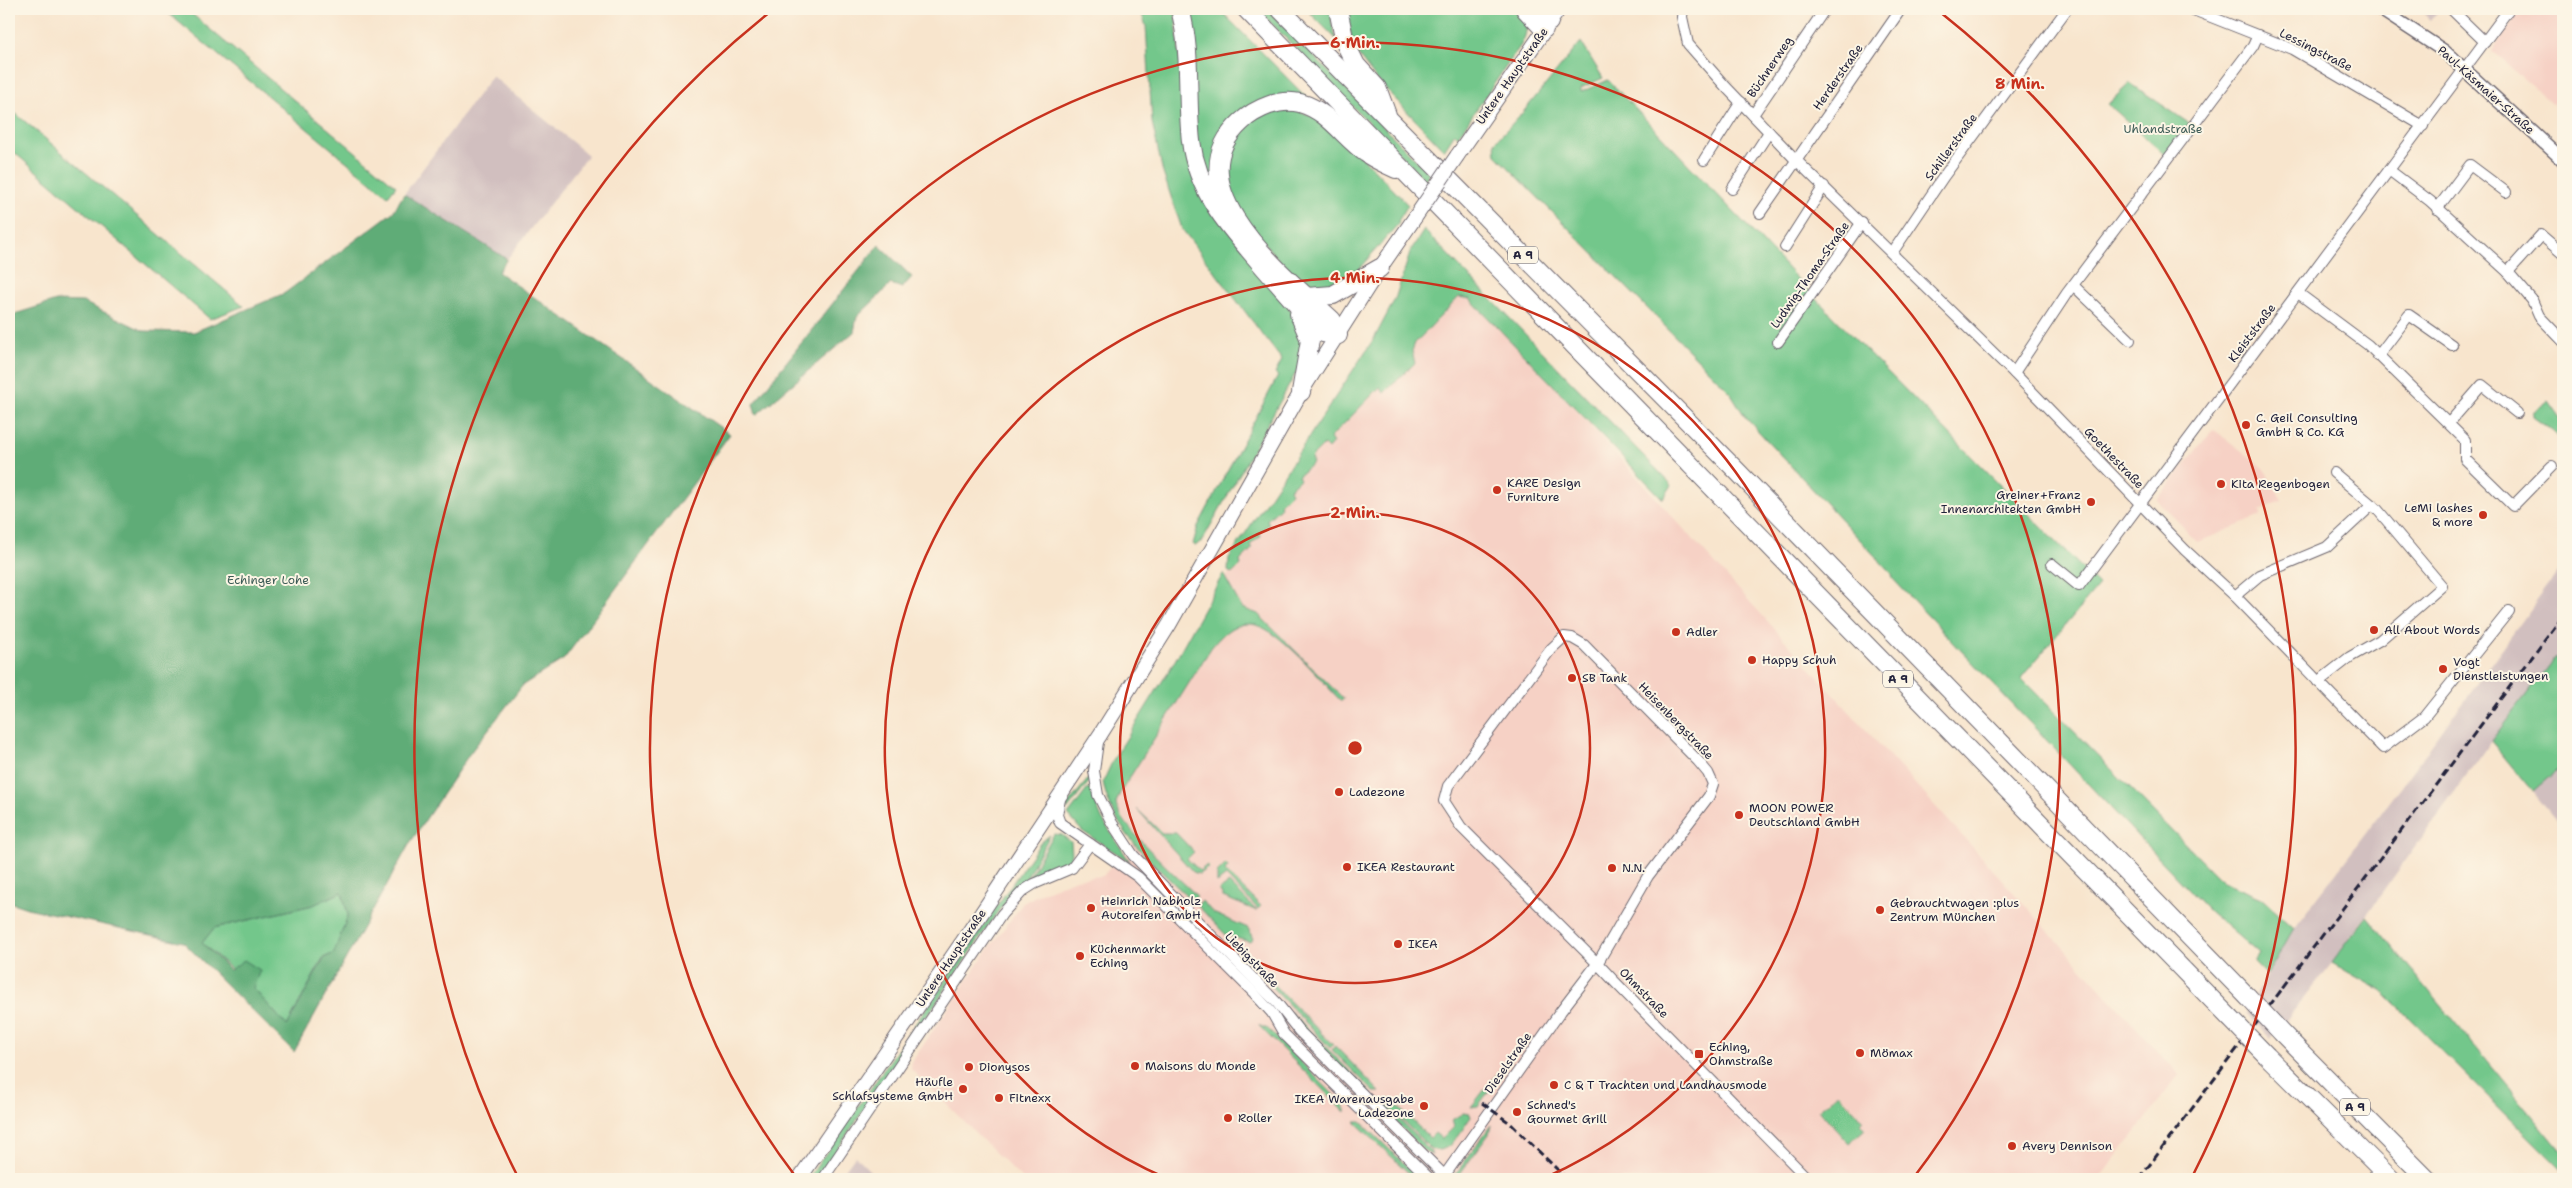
<svg xmlns="http://www.w3.org/2000/svg" width="2572" height="1188" font-family="'Shantell Sans',sans-serif">
<style>
.built{fill:#f6d1c5}
.industrial{fill:#d1bfbf}
.green{fill:#73c78b;stroke:#4a7463}
.forest{fill:#5eac77;stroke:#406759;fill-rule:evenodd}
.lines{fill:none;stroke-linecap:round;stroke-linejoin:round}
.minor-casing{stroke:#6d666e;stroke-width:12}
.tertiary-casing{stroke:#6d666e;stroke-width:15}
.secondary-casing{stroke:#6d666e;stroke-width:16}
.motorway-casing{stroke:#6d666e;stroke-width:20}
.minor{stroke:#fff;stroke-width:10}
.tertiary{stroke:#fff;stroke-width:12}
.secondary{stroke:#fff;stroke-width:14}
.motorway{stroke:#fff;stroke-width:18}
.rail{stroke:#22223b;stroke-width:3;stroke-dasharray:8 4;stroke-linecap:butt}
.secondary-bridge-casing{stroke:#6d666e;stroke-width:16;stroke-linecap:butt}
.motorway-bridge-casing{stroke:#6d666e;stroke-width:20;stroke-linecap:butt}
.secondary-bridge{stroke:#fff;stroke-width:14}
.motorway-bridge{stroke:#fff;stroke-width:18}
.ring{fill:none;stroke:#c8321e;stroke-width:2.5}
.poi-dot{fill:#c8321e;stroke:#fcf5e5;stroke-width:2}
.labels{text-anchor:middle;dominant-baseline:central;stroke-width:4;stroke-linejoin:round;paint-order:stroke}
.shield{fill:#fcf5e5;stroke:#63616e;stroke-width:1}
.shield-label{font-size:11px;font-weight:bold;fill:#22223b}
.street-label{font-size:12px;fill:#22223b;stroke:#fcf5e5}
.park-label{font-size:12px;fill:#3e5c57;stroke:#fcf5e5}
.poi-label{font-size:12px;fill:#22223b;stroke:#fcf5e5;text-anchor:start}
.centre{fill:#c8321e;stroke:#fcf5e5;stroke-width:2.5}
.ring-label{font-size:15px;text-anchor:middle;font-weight:bold;fill:#c8321e;stroke:#fcf5e5;stroke-width:4;stroke-linejoin:round;paint-order:stroke}
</style>
<rect width="100%" height="100%" fill="#fcf5e5"/>
<filter id="ink" filterUnits="userSpaceOnUse"><feTurbulence type="fractalNoise" baseFrequency=".02" numOctaves="2"/><feDisplacementMap in="SourceGraphic" scale="10" xChannelSelector="R" yChannelSelector="G"/><feConvolveMatrix kernelMatrix="1 2 1 2 8 2 1 2 1" color-interpolation-filters="sRGB"/></filter>
<filter id="wash" filterUnits="userSpaceOnUse"><feTurbulence type="fractalNoise" baseFrequency=".0096" numOctaves="4" result="noise"/><feDisplacementMap in="SourceGraphic" scale="20" xChannelSelector="R" yChannelSelector="G"/><feGaussianBlur stdDeviation="1.12" result="paint"/><feColorMatrix in="noise" values="0 0 0 0 0 0 0 0 0 0 0 0 0 0 0 0 0 1.4 0 .05"/><feComposite in="paint" operator="in"/></filter>
<g filter="url(#wash)">
<rect width="100%" height="100%" fill="#f8e5cd"/>
<g class="built">
<path d="M2521 9H2563V113L2492 51Z"/>
<path d="M1459 296 1469 299 1535 365 2179 1075 2099 1179H1022L911 1069 912 1062 980 961 1023 903 1043 892 1076 879 1103 876 1137 837 1116 807 1112 786 1209 617 1235 559 1297 467Z"/>
<path d="M2213 429 2264 468 2282 501 2260 510 2261 516 2198 542 2157 500Z"/>
</g>
<g class="industrial">
<path d="M2419 9H2431L2437 14 2430 20Z"/>
<path d="M492 76 588 155 507 259 404 194Z"/>
<path d="M2563 565V667L2555 658 2491 741 2332 963 2271 1039 2246 1013 2294 928 2407 779Z"/>
<path d="M2563 766V829L2533 792Z"/>
<path d="M855 1156 878 1179H838Z"/>
</g>
<g class="green">
<path d="M163 9H186L396 186 388 196Z"/>
<path d="M1140 9H1175L1189 161 1289 307 1304 336 1302 361 1291 382 1202 541 1195 546 1193 544 1198 526 1278 376 1275 374 1282 360 1182 229 1163 173 1152 122 1146 26Z"/>
<path d="M1185 9H1219L1311 102 1233 123 1220 198 1198 154Z"/>
<path d="M1257 9H1267L1429 173 1425 180Z"/>
<path d="M1306 9H1331L1332 25 1337 40Z"/>
<path d="M1345 9H1517C1528 22 1529 30 1521 45L1458 136 1455 133 1444 150 1377 80 1354 50Z"/>
<path d="M1581 42 1603 78 1581 88V92L1608 80 1852 336 2099 585 2021 678 2223 882 2261 898 2294 928 2267 975 2254 962 2259 954 2209 911 1893 579 1892 574 1746 418 1730 392 1496 155 1495 142 1524 111Z"/>
<path d="M2130 83 2190 124 2166 156 2108 104Z"/>
<path d="M1288 107 1329 122 1408 205 1398 221 1399 223 1344 286 1314 291 1292 276 1232 203 1225 161 1249 120Z"/>
<path d="M9 108 244 306 210 319 9 148Z"/>
<path d="M1424 230 1672 485 1663 499 1470 299 1459 297 1415 343 1412 351 1415 363 1384 393 1380 387 1330 438 1333 443 1328 449 1324 445 1311 458 1313 463 1298 476 1300 479 1289 489 1291 493 1280 504 1281 507 1267 520 1269 524 1259 533 1261 536 1250 545 1252 549 1240 561 1241 565 1232 574 1228 571 1229 558 1375 337 1395 299 1411 250Z"/>
<path d="M2548 401 2563 422V433L2557 438 2551 430 2533 417V412Z"/>
<path d="M1223 574 1242 608 1258 614 1344 699 1341 701C1322 682 1275 622 1248 624 1231 624 1221 636 1211 648L1120 793 1116 803C1117 824 1180 879 1197 896L1192 901C1158 867 1112 833 1103 782L1113 760 1173 664Z"/>
<path d="M2555 657 2563 667V766L2533 792 2491 741Z"/>
<path d="M1089 778V782L1067 810V805Z"/>
<path d="M1089 787 1102 819 1130 862 1082 831 1068 815Z"/>
<path d="M1137 809 1162 833H1176L1194 852 1187 859 1200 871 1207 865 1209 867 1199 874 1193 872Z"/>
<path d="M1054 834 1062 835 1071 842 1072 854 1069 860 1026 882Z"/>
<path d="M1050 835 1021 887 999 910 817 1179H808L1041 842Z"/>
<path d="M1226 864 1228 867 1225 871 1261 906 1258 909 1226 876 1217 883V873Z"/>
<path d="M1229 883 1257 911 1223 897 1219 890Z"/>
<path d="M342 892 348 915 334 953 323 958 287 1026 253 988 202 943 214 928 313 905Z"/>
<path d="M1202 901 1213 913 1248 928 1253 939 1250 942 1226 935 1197 905Z"/>
<path d="M2367 916 2563 1153V1171L2383 992 2332 963Z"/>
<path d="M1265 971 1271 982 1333 1045 1330 1048 1268 983 1263 974Z"/>
<path d="M1290 1011 1373 1095 1368 1094 1306 1032Z"/>
<path d="M1258 1025 1268 1029 1345 1106V1112Z"/>
<path d="M1335 1046 1380 1092H1374L1332 1050Z"/>
<path d="M1512 1055V1059L1478 1106 1471 1107Z"/>
<path d="M1838 1093 1864 1121 1861 1124 1865 1129 1849 1143 1819 1110Z"/>
<path d="M1390 1099 1430 1138 1435 1133 1442 1139 1454 1127 1452 1120 1463 1113 1470 1114 1471 1117C1461 1130 1450 1156 1431 1149L1383 1101Z"/>
<path d="M1381 1101 1430 1151 1432 1155 1425 1152 1377 1103Z"/>
<path d="M1355 1122H1361L1415 1174 1413 1177Z"/>
<path d="M1491 1125 1489 1134 1456 1179H1452Z"/>
</g>
<g class="forest">
<path d="M404 194 507 259 498 272 730 434 564 659 523 685 470 753 410 843 294 1052 183 942 27 908 9 902V319L18 313 56 301 83 302 144 331 194 332 285 293 393 212ZM342 892 348 915 334 953 324 958 287 1026 253 988 260 970 244 960 230 970 202 943 214 928 313 905Z"/>
<path d="M879 245 912 277 902 288 891 284 857 317 854 332 756 415 753 404Z"/>
</g>
</g>
<g filter="url(#ink)">
<g class="lines">
<g class="minor-casing">
<g id="minor">
<path d="M1683 9 1682 17 1688 44 1725 86 1795 159 2014 373 2185 550 2235 596 2383 748 2424 717 2509 611"/>
<path d="M2191 9 2292 49 2423 126"/>
<path d="M2451 9 2485 42"/>
<path d="M1753 115 1825 9"/>
<path d="M1704 160 1741 102"/>
<path d="M2389 170 2430 201 2508 272 2532 300 2539 316 2563 341"/>
<path d="M1732 189 1769 132"/>
<path d="M2437 209 2470 165 2506 192"/>
<path d="M1760 213 1901 9"/>
<path d="M1785 247 1824 186"/>
<path d="M1892 253 1944 176 2067 9"/>
<path d="M2508 272 2541 235 2563 254"/>
<path d="M2073 285 2130 340"/>
<path d="M2298 293 2368 345 2465 440V459L2513 506 2552 466"/>
<path d="M1778 342 1862 222"/>
<path d="M2378 356 2409 315 2452 345"/>
<path d="M2014 373 2067 293 2253 46 2258 35"/>
<path d="M2449 423 2482 385 2517 413"/>
<path d="M2052 564 2079 586 2509 9"/>
<path d="M2235 596 2260 575 2327 547 2372 505"/>
<path d="M2318 682 2350 657 2380 640 2442 586 2377 509 2334 473"/>
<path d="M1098 742 1094 771 1098 795 1112 823 1133 855 1277 1003 1299 1031 1445 1176"/>
<path d="M1060 799 1057 815 1060 823 1138 877 1253 992 1272 1013 1284 1034 1430 1179"/>
<path d="M823 1179 1002 914 1023 891 1034 884 1072 868 1090 844"/>
<path d="M1442 1179 1561 1011 1597 964 1648 876 1709 796 1713 784 1708 773 1698 761 1584 645 1572 638 1564 637 1551 649 1448 786 1444 801 1461 827 1582 948C1593 959 1603 969 1613 980L1808 1179"/>
</g>
</g>
<g class="tertiary-casing">
<path id="tertiary" d="M2380 9 2444 51 2563 160"/>
</g>
<g class="secondary-casing">
<g id="secondary">
<path d="M1457 156 1559 9"/>
<path d="M799 1179 963 941 1100 735 1169 625 1301 392 1380 268 1416 216"/>
</g>
</g>
<g class="motorway-casing">
<g id="motorway">
<path d="M1180 9C1192 52 1186 97 1191 141 1197 192 1230 228 1262 265 1282 288 1302 311 1323 333L1338 335 1332 320C1287 278 1170 187 1241 122 1256 108 1280 98 1300 103 1329 111 1343 137 1366 153 1375 160 1386 164 1396 169"/>
<path d="M1246 9 2230 1018"/>
<path d="M1280 9 1736 470 2248 997"/>
<path d="M1338 9 1345 43 1356 65 1377 88 1387 115"/>
<path d="M1525 9 1544 29"/>
<path d="M1545 9 1549 22"/>
<path d="M1307 297 1333 295 1380 268"/>
<path d="M1299 314 1310 340 1301 392"/>
<path d="M2283 1034 2427 1179"/>
<path d="M2267 1056 2391 1179"/>
</g>
</g>
<use href="#minor" class="minor"/>
<use href="#tertiary" class="tertiary"/>
<use href="#secondary" class="secondary"/>
<use href="#motorway" class="motorway"/>
<g class="rail">
<path d="M1482 1103 1510 1123 1567 1179"/>
<path d="M2139 1179 2563 616"/>
</g>
<g class="secondary-bridge-casing">
<path id="secondary-bridge" d="M1416 216 1457 156"/>
</g>
<g class="motorway-bridge-casing">
<g id="motorway-bridge">
<path d="M2248 997 2283 1034"/>
<path d="M2230 1018 2267 1056"/>
</g>
</g>
<use href="#secondary-bridge" class="secondary-bridge"/>
<use href="#motorway-bridge" class="motorway-bridge"/>
</g>
</g>
<g class="ring">
<circle cx="1355" cy="748" r="235"/>
<path d="M1168 1179A470 470 0 1 1 1542 1179"/>
<path d="M796 1177A705 705 0 1 1 1914 1177"/>
<path d="M517 1175A940 940 0 0 1 770 12M1940 12A940 940 0 0 1 2193 1175"/>
</g>
<g class="poi-dot">
<circle cx="2246" cy="425" r="5"/>
<circle cx="2221" cy="484" r="5"/>
<circle cx="1497" cy="490" r="5"/>
<circle cx="2091" cy="502" r="5"/>
<circle cx="2483" cy="515" r="5"/>
<circle cx="2374" cy="630" r="5"/>
<circle cx="1676" cy="632" r="5"/>
<circle cx="1752" cy="660" r="5"/>
<circle cx="2443" cy="669" r="5"/>
<circle cx="1572" cy="678" r="5"/>
<circle cx="1339" cy="792" r="5"/>
<circle cx="1739" cy="815" r="5"/>
<circle cx="1347" cy="867" r="5"/>
<circle cx="1612" cy="868" r="5"/>
<circle cx="1091" cy="908" r="5"/>
<circle cx="1880" cy="910" r="5"/>
<circle cx="1398" cy="944" r="5"/>
<circle cx="1080" cy="956" r="5"/>
<circle cx="1860" cy="1053" r="5"/>
<rect x="1694" y="1049" width="10" height="10" rx="2.5"/>
<circle cx="1135" cy="1066" r="5"/>
<circle cx="969" cy="1067" r="5"/>
<circle cx="1554" cy="1085" r="5"/>
<circle cx="963" cy="1089" r="5"/>
<circle cx="999" cy="1098" r="5"/>
<circle cx="1424" cy="1106" r="5"/>
<circle cx="1517" cy="1112" r="5"/>
<circle cx="1228" cy="1118" r="5"/>
<circle cx="2012" cy="1146" r="5"/>
</g>
<g class="labels">
<g class="shield">
<rect x="1508" y="246.5" width="30" height="17" rx="4"/>
<rect x="1883" y="670.5" width="30" height="17" rx="4"/>
<rect x="2340" y="1098.5" width="30" height="17" rx="4"/>
</g>
<g class="shield-label">
<text x="1523" y="255">A 9</text>
<text x="1898" y="679">A 9</text>
<text x="2355" y="1107">A 9</text>
</g>
<g class="street-label">
<text transform="translate(2316 50) rotate(27)">Lessingstraße</text>
<text transform="translate(1770 67) rotate(-56)">Büchnerweg</text>
<text transform="translate(1512 76) rotate(-55)">Untere Hauptstraße</text>
<text transform="translate(1838 77) rotate(-55)">Herderstraße</text>
<text transform="translate(2486 90) rotate(42)">Paul-Käsmaier-Straße</text>
<text transform="translate(1951 147) rotate(-54)">Schillerstraße</text>
<text transform="translate(1810 275) rotate(-55)">Ludwig-Thoma-Straße</text>
<text transform="translate(2252 333) rotate(-53)">Kleiststraße</text>
<text transform="translate(2114 458) rotate(46)">Goethestraße</text>
<text transform="translate(1676 721) rotate(46)">Heisenbergstraße</text>
<text transform="translate(951 958) rotate(-56)">Untere Hauptstraße</text>
<text transform="translate(1252 960) rotate(46)">Liebigstraße</text>
<text transform="translate(1644 993) rotate(46)">Ohmstraße</text>
<text transform="translate(1508 1063) rotate(-55)">Dieselstraße</text>
</g>
<g class="park-label">
<text x="2163" y="129">Uhlandstraße</text>
<text x="268" y="580">Echinger Lohe</text>
</g>
<g class="poi-label">
<text x="2256" y="418">C. Geil Consulting<tspan x="2256" dy="14">GmbH &amp; Co. KG</tspan></text>
<text x="1507" y="483">KARE Design<tspan x="1507" dy="14">Furniture</tspan></text>
<text x="2231" y="484">Kita Regenbogen</text>
<text x="2081" y="495" text-anchor="end">Greiner+Franz<tspan x="2081" dy="14">Innenarchitekten GmbH</tspan></text>
<text x="2473" y="508" text-anchor="end">LeMi lashes<tspan x="2473" dy="14">&amp; more</tspan></text>
<text x="2384" y="630">All About Words</text>
<text x="1686" y="632">Adler</text>
<text x="1762" y="660">Happy Schuh</text>
<text x="2453" y="662">Vogt<tspan x="2453" dy="14">Dienstleistungen</tspan></text>
<text x="1582" y="678">SB Tank</text>
<text x="1349" y="792">Ladezone</text>
<text x="1749" y="808">MOON POWER<tspan x="1749" dy="14">Deutschland GmbH</tspan></text>
<text x="1357" y="867">IKEA Restaurant</text>
<text x="1622" y="868">N.N.</text>
<text x="1101" y="901">Heinrich Nabholz<tspan x="1101" dy="14">Autoreifen GmbH</tspan></text>
<text x="1890" y="903">Gebrauchtwagen :plus<tspan x="1890" dy="14">Zentrum München</tspan></text>
<text x="1408" y="944">IKEA</text>
<text x="1090" y="949">Küchenmarkt<tspan x="1090" dy="14">Eching</tspan></text>
<text x="1709" y="1047">Eching,<tspan x="1709" dy="14">Ohmstraße</tspan></text>
<text x="1870" y="1053">Mömax</text>
<text x="1145" y="1066">Maisons du Monde</text>
<text x="979" y="1067">Dionysos</text>
<text x="953" y="1082" text-anchor="end">Häufle<tspan x="953" dy="14">Schlafsysteme GmbH</tspan></text>
<text x="1564" y="1085">C &amp; T Trachten und Landhausmode</text>
<text x="1009" y="1098">Fitnexx</text>
<text x="1414" y="1099" text-anchor="end">IKEA Warenausgabe<tspan x="1414" dy="14">Ladezone</tspan></text>
<text x="1527" y="1105">Schned's<tspan x="1527" dy="14">Gourmet Grill</tspan></text>
<text x="1238" y="1118">Roller</text>
<text x="2022" y="1146">Avery Dennison</text>
</g>
</g>
<circle cx="1355" cy="748" r="8" class="centre"/>
<g class="ring-label">
<text x="1355" y="48">6 Min.</text>
<text x="2020" y="89">8 Min.</text>
<text x="1355" y="283">4 Min.</text>
<text x="1355" y="518">2 Min.</text>
</g>
<rect width="2572" height="1188" fill="none" stroke="#fcf5e5" stroke-width="30"/>
</svg>
